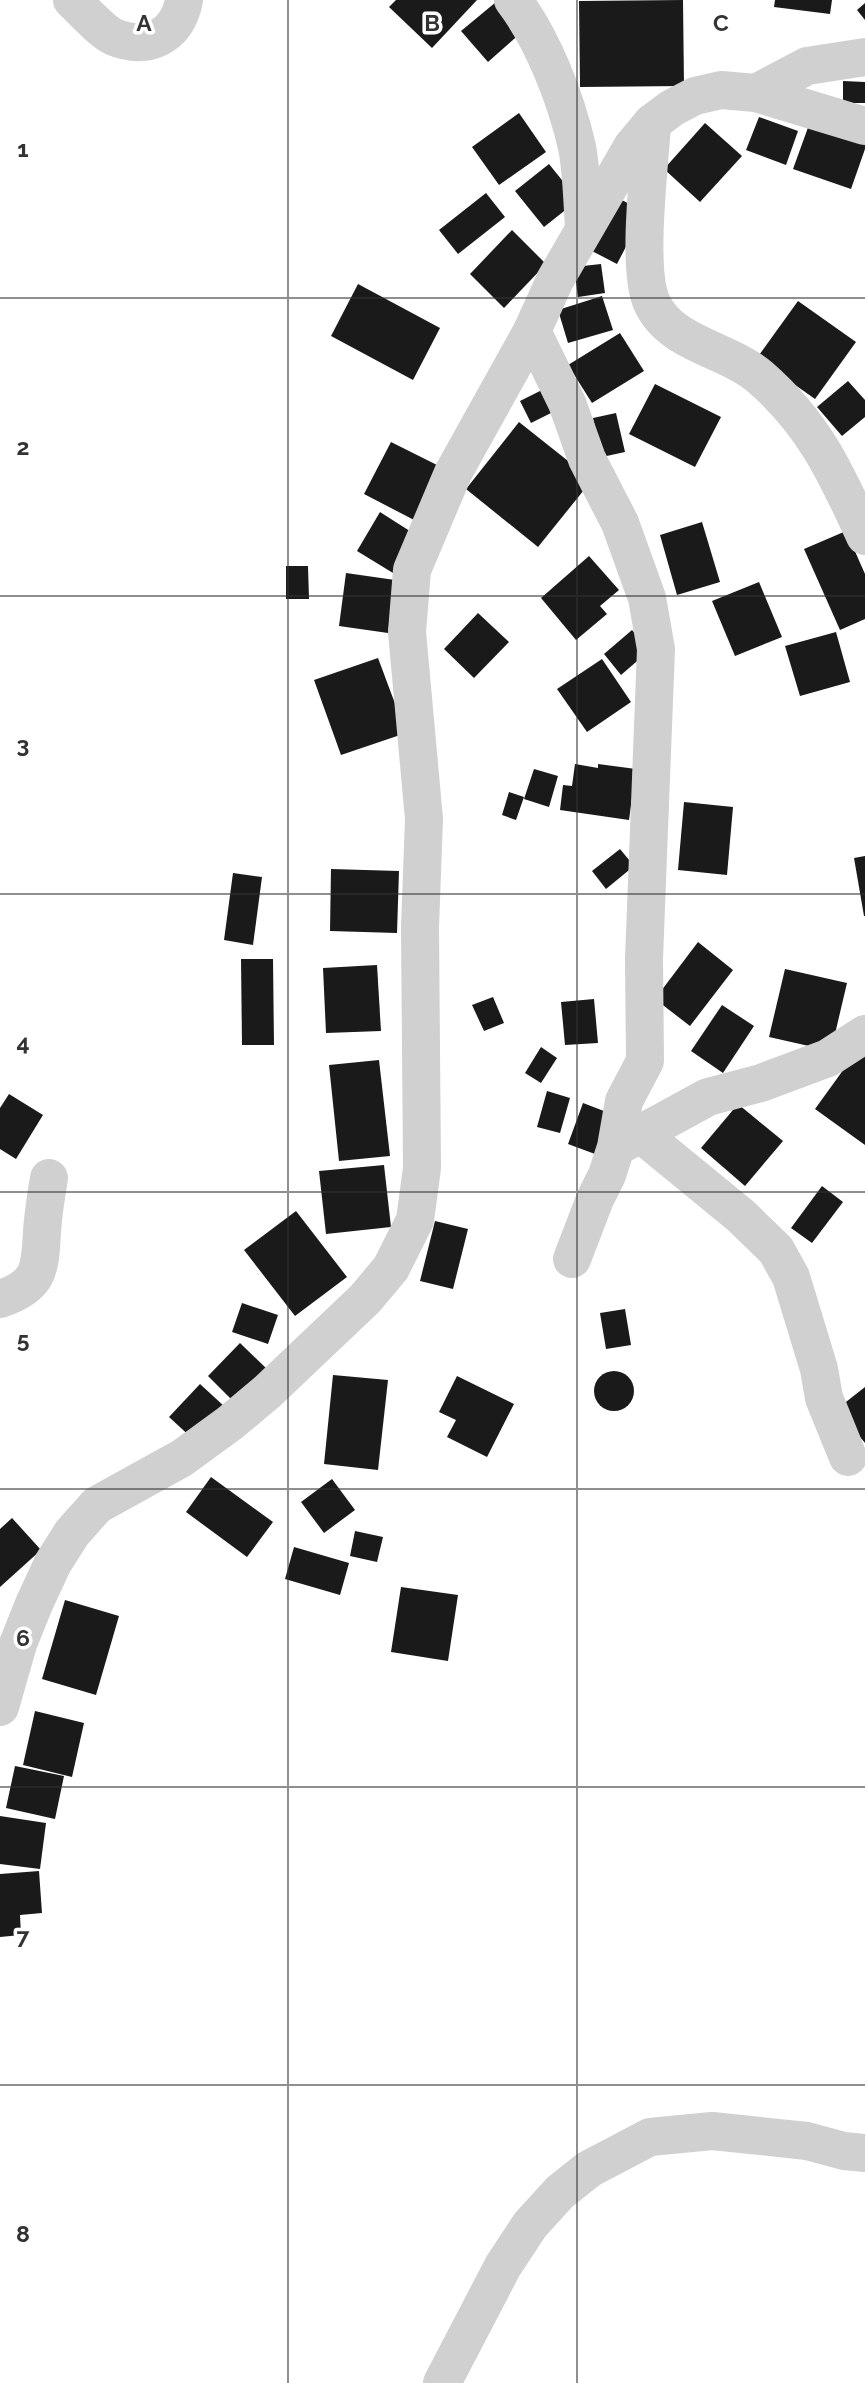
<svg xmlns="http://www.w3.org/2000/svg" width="865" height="2383" font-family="Raleway,sans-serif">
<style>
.building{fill:#1a1a1a}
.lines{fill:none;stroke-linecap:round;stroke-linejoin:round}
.minor{stroke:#d0d0d0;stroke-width:38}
.grid{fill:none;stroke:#333;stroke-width:2;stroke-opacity:0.55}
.grid-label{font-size:23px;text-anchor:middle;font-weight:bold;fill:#333;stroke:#fff;stroke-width:7;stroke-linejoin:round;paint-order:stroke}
</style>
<rect width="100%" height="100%" fill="#fff"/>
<g class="building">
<path d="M396 0H477L432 48 389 7Z"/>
<path d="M683 0 684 86 580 87 579 1Z"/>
<path d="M775 0H832L830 14 774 7Z"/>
<path d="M496 2 522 32 488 62 461 31Z"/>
<path d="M865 3V20L857 10Z"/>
<path d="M843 81 865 82V103H843Z"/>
<path d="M519 113 546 152 499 185 472 147Z"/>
<path d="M759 117 798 131 786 165 746 150Z"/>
<path d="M810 122 865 141V149L851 189 793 169Z"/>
<path d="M705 123 742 156 700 202 664 169Z"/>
<path d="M549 164 578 200 544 227 515 191Z"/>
<path d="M486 193 505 217 458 254 439 230Z"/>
<path d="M620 199 644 212 617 264 592 251Z"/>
<path d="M512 230 546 264 504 308 470 274Z"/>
<path d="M601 264 605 293 578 297 574 267Z"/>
<path d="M358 284 440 328 413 380 331 336Z"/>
<path d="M602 296 613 330 568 343 558 310Z"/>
<path d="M798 301 856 342 815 399 757 358Z"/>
<path d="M620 333 644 371 592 403 568 365Z"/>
<path d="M848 381 865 400V417L842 436 817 407Z"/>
<path d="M655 384 721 417 695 467 629 434Z"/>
<path d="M546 388 557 410 531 423 520 401Z"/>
<path d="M616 413 625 452 602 457 593 418Z"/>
<path d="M519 422 592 480 538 547 466 489Z"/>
<path d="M391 442 443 468 416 521 364 494Z"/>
<path d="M380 512 416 535 393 573 357 551Z"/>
<path d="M702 522 720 582 677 595 660 535Z"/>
<path d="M846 531 865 574V619L840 630 804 549Z"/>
<path d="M589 556 619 590 600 606 607 614 576 640 541 598Z"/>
<path d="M286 566H308L309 599H286Z"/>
<path d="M346 573 395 580 388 633 339 626Z"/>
<path d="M759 582 782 637 735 656 712 601Z"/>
<path d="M478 613 509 642 474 678 444 649Z"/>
<path d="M632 630 650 650 621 675 604 654Z"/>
<path d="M836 632 850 682 800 696 785 646Z"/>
<path d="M378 658 406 733 341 755 314 680Z"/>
<path d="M602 659 631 702 587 732 557 689Z"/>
<path d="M575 764 598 768V764L636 769 629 820 560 810 563 785 572 786Z"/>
<path d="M534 769 558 776 549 807 524 799Z"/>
<path d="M509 792 524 797 516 820 502 815Z"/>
<path d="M684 802 733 807 727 875 678 870Z"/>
<path d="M620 849 634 866 606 889 592 871Z"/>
<path d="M865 856V916H864L854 858Z"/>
<path d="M331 869 399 871 397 933 330 931Z"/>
<path d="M233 873 262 877 253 945 224 940Z"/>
<path d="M698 942 733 970 690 1026 655 999Z"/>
<path d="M241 959H273L274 1045H242Z"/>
<path d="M377 965 381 1031 326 1033 323 968Z"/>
<path d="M785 969 847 983 831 1051 769 1037Z"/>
<path d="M493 997 504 1023 484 1031 472 1005Z"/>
<path d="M594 999 598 1043 565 1045 561 1002Z"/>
<path d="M722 1005 754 1026 723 1073 691 1051Z"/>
<path d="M862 1044 865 1046V1145L815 1109Z"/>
<path d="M541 1047 557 1058 541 1083 525 1073Z"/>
<path d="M379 1060 390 1156 339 1161 329 1065Z"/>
<path d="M547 1091 570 1098 560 1133 537 1127Z"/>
<path d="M9 1094 43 1115 16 1159 0 1149V1108Z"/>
<path d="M583 1103 617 1116 603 1157 568 1144Z"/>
<path d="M738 1104 783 1141 745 1186 701 1148Z"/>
<path d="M384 1165 391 1227 326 1234 319 1171Z"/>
<path d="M822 1186 843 1202 812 1243 791 1228Z"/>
<path d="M296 1211 347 1277 295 1316 244 1250Z"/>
<path d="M435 1221 468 1229 453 1289 420 1281Z"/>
<path d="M242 1303 278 1315 268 1344 232 1332Z"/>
<path d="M625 1309 631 1345 606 1349 600 1313Z"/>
<path d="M240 1343 267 1369 234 1402 208 1376Z"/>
<circle cx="614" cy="1391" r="20"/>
<path d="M333 1375 388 1380 378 1470 324 1464Z"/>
<path d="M457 1376 514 1404 487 1457 447 1437 456 1420 439 1412Z"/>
<path d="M200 1384 225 1407 194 1440 169 1417Z"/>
<path d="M865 1387V1443L837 1409Z"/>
<path d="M211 1477 273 1522 247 1557 186 1512Z"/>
<path d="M332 1479 355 1510 324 1533 301 1502Z"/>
<path d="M12 1518 41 1550 0 1587V1529Z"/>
<path d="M355 1531 383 1537 377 1562 350 1556Z"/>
<path d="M294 1547 349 1563 340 1595 285 1579Z"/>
<path d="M401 1587 458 1595 448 1661 391 1652Z"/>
<path d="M65 1600 119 1616 96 1695 42 1679Z"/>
<path d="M35 1711 84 1723 72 1777 23 1765Z"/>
<path d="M15 1766 64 1776 55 1819 6 1808Z"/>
<path d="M0 1816 46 1823 40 1869 0 1864Z"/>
<path d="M39 1871 42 1913 20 1915 21 1935 0 1937V1874Z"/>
</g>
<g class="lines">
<g class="minor">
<path d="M72 0C83 10 102 32 114 37 147 51 178 36 184 0"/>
<path d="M513 0C543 39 566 99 577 147 582 173 582 201 584 227"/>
<path d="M756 93 807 66 865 57"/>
<path d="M652 123C650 164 636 269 652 303 671 345 728 349 760 377 814 424 836 473 865 536"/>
<path d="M532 331 567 403 587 459 620 523 647 598 656 649 644 959 645 1061 624 1101 616 1147 607 1175 595 1199 572 1259"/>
<path d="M641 1134 741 1216 776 1250 791 1277 819 1369 824 1398 848 1457"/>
<path d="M620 1145 708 1097 761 1083 828 1058 865 1034"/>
<path d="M0 1299C40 1286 40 1269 42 1232 43 1214 46 1196 49 1178"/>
<path d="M0 1707 18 1644 34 1604 53 1563 72 1533 97 1505 182 1458 230 1423 267 1392 365 1299 391 1268 415 1220 422 1168 420 927 424 819 407 632 412 570 453 473 532 331 555 280 632 147 652 123 672 108 695 96 721 90 756 93 865 126"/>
<path d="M442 2383 503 2266 530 2225 560 2192 589 2169 650 2137 712 2131 807 2141 844 2151 865 2153"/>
</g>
</g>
<path class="grid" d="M288 0V2383M577 0V2383M0 298H865M0 596H865M0 894H865M0 1192H865M0 1489H865M0 1787H865M0 2085H865"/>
<g class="grid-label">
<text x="144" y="31">A</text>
<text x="432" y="31">B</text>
<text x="721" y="31">C</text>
<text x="23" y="157">1</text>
<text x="23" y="455">2</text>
<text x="23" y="753">3</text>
<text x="23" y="1051">4</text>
<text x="23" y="1348">5</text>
<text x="23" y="1646">6</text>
<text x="23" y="1944">7</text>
<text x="23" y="2242">8</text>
</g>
</svg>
